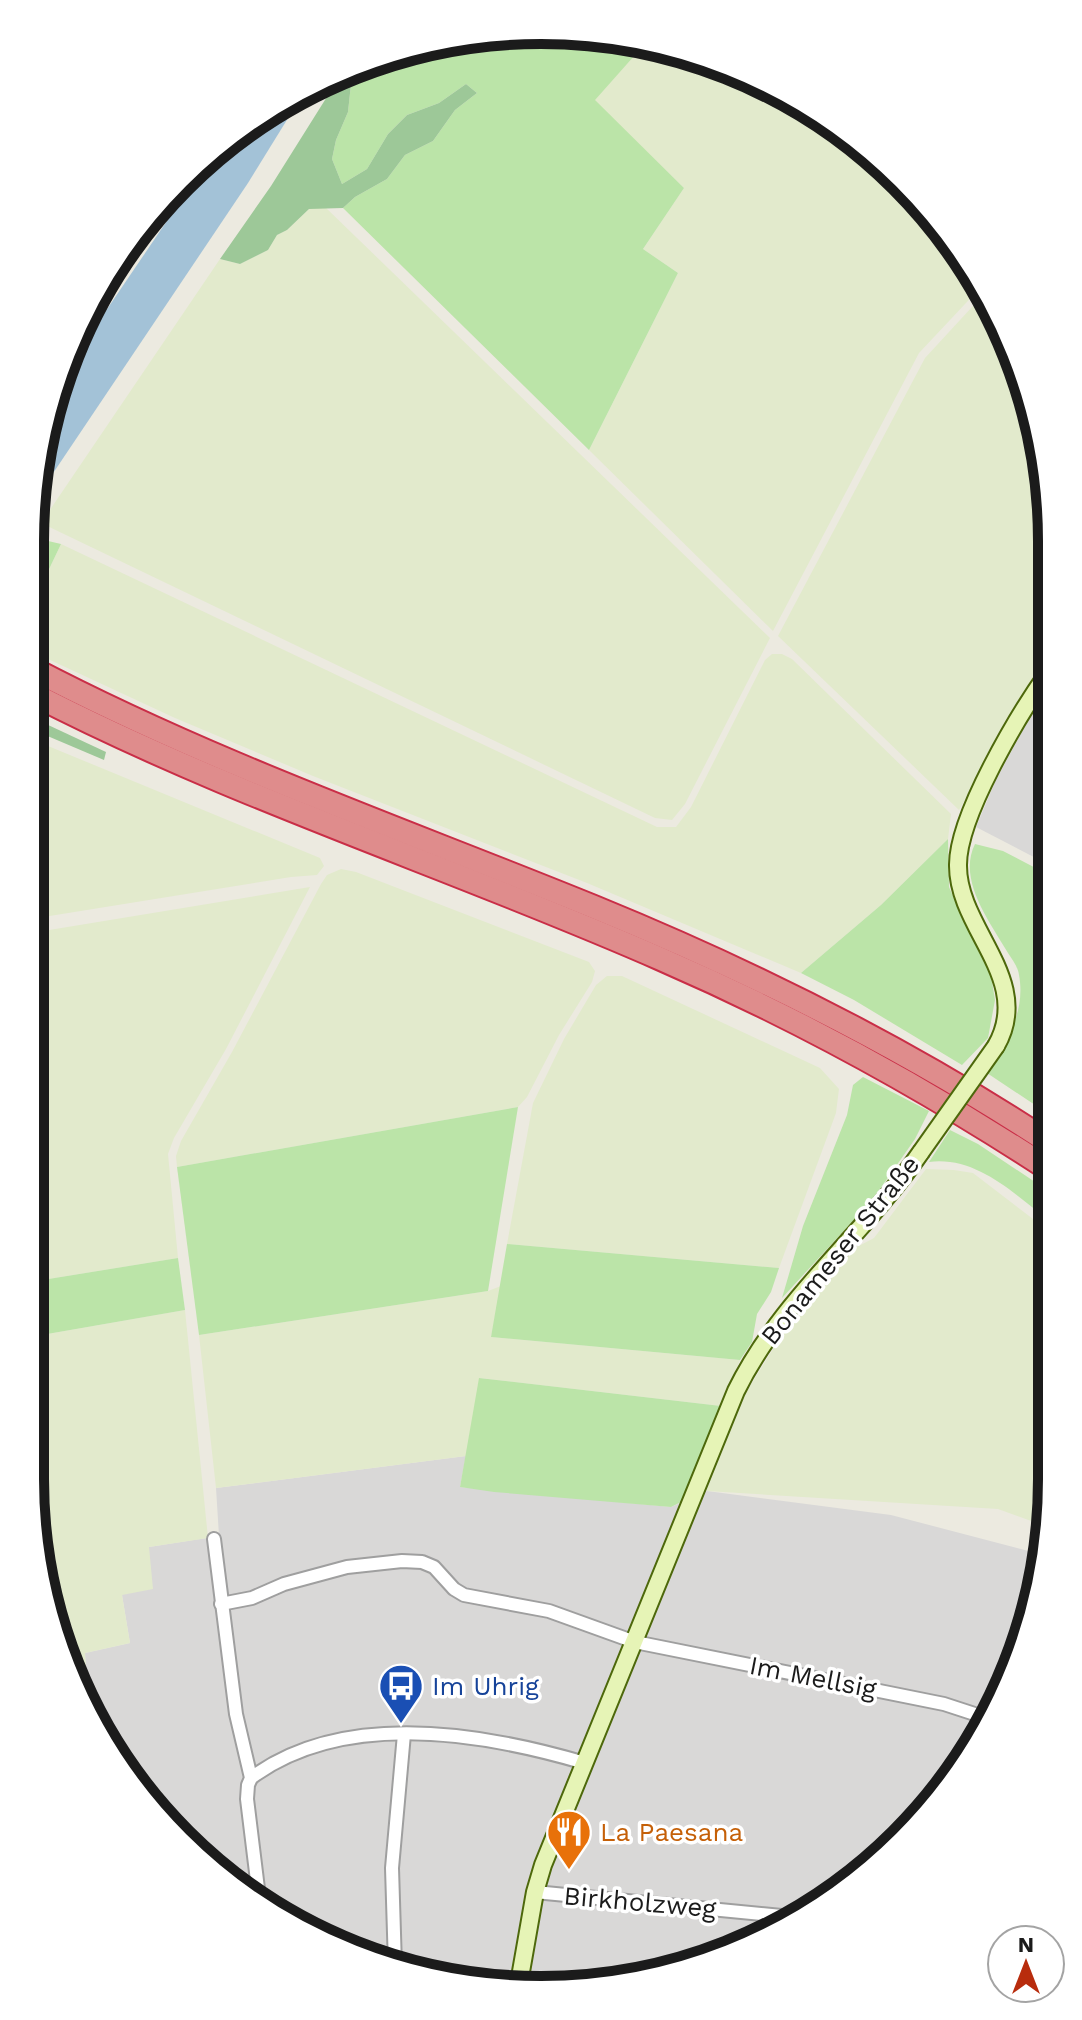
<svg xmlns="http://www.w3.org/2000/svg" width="1082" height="2020" font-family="'Work Sans',sans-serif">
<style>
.residential{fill:#d9d8d7}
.farmland{fill:#e2eacc}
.grass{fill:#bbe4a8}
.forest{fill:#9dc898}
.water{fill:#a3c2d7}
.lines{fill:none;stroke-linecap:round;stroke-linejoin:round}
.street-casing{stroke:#9f9f9f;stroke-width:16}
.secondary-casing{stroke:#4d680b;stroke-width:20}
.highway-casing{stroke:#c92e47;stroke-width:26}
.street{stroke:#fff;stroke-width:12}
.secondary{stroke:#e6f4b6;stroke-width:16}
.highway{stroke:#df8c8c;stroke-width:22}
.secondary-bridge-casing{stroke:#4d680b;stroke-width:20;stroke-linecap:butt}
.secondary-bridge{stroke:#e6f4b6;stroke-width:16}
.labels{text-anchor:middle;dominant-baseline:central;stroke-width:7;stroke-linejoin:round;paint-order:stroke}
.street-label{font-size:26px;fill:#1b1b1b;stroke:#fff}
.transit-label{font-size:26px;fill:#164399;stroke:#fff;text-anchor:start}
.food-label{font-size:26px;fill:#c56008;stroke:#fff;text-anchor:start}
.rim{fill:none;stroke:#1b1b1b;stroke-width:10}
</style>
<rect width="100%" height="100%" fill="#eceae0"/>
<g class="residential">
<path d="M1048 689 1049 865 976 827 995 782 1037 703Z"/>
<path d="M466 1456 460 1487 671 1507 707 1491 891 1515 1044 1555 1034 1612 984 1734 878 1863 737 1951 575 1989 409 1973 257 1904 136 1790 88 1701 85 1653 130 1643 122 1595 149 1547 219 1536 216 1488Z"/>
</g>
<g class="farmland">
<path d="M643 46 796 98 902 179 966 257 981 287 919 353 773 631 589 450 678 273 643 249 684 188 594 100Z"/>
<path d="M324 206 770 638 685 804 672 820 655 818 41 523 220 259 240 264 268 250 277 235 287 230 309 209Z"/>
<path d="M984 294 1025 376 1048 475V662L1017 708 959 810 778 636 925 358Z"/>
<path d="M61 544 657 827H676L691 807 765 660 772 654H782L792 659 951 814 948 839 881 905 801 973 587 883 313 776 175 718 48 659 36 648 39 628 31 607Z"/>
<path d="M31 739 320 858 324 866 317 875 291 877 31 919Z"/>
<path d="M341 869 356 872 589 962 595 971 592 982 559 1035 527 1097 518 1107 177 1167 176 1156 181 1141 232 1052 321 884 327 875Z"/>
<path d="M310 887 226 1049 174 1138 168 1154 178 1258 30 1282 31 933Z"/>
<path d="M607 976H622L820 1068 839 1089 836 1113 779 1268 507 1244 533 1103 564 1039 596 985Z"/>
<path d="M926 1169 954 1170 973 1173 1050 1232 1051 1512 1048 1527 998 1509 707 1491 706 1481 735 1410 785 1330 855 1248 874 1238Z"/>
<path d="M501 1286 491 1337 740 1360 721 1406 480 1378 466 1456 216 1488 199 1335 488 1291Z"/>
<path d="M185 1310 208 1538 149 1547 153 1589 122 1595 130 1643 85 1653 88 1701 57 1644 30 1479V1337Z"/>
</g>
<g class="grass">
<path d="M607 34 643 46 595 100 684 188 643 249 678 273 589 450 343 208 355 197 387 179 405 155 433 141 455 110 477 93 466 84 439 103 407 115 388 134 367 169 342 184 332 159 336 140 348 112 351 84 357 73 408 48Z"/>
<path d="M31 537 61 544 31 607 39 628 36 648 31 646Z"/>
<path d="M948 839 949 887 964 921 988 957 995 1000 988 1038 962 1065 854 1000 801 973 881 905Z"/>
<path d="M975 844 1003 851 1049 875 1050 1115 987 1073C1006 1043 1026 1012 1019 975 1018 967 1012 959 1008 953 990 922 957 880 975 844Z"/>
<path d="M863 1077 929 1111 915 1139 873 1199 782 1298 803 1226 847 1115 853 1085Z"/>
<path d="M518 1107 488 1291 199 1335 177 1167Z"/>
<path d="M950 1130 978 1144 1050 1192V1221C1014 1194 977 1156 929 1162Z"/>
<path d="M507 1244 779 1268 771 1292 757 1314 752 1342 740 1360 491 1337Z"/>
<path d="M178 1258 185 1310 30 1337V1282Z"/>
<path d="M479 1378 721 1406 683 1501 671 1507 494 1492 460 1487Z"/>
</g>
<g class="forest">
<path d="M357 73 351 84 348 112 336 140 332 159 342 184 367 169 388 134 407 115 439 103 466 84 477 93 455 110 433 141 405 155 387 179 355 197 343 208 309 209 287 230 277 235 268 250 240 264 220 259 271 186 335 84Z"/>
<path d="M31 717 106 752 104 760 31 729Z"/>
</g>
<path class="water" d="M298 102 248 183 31 506 48 408 65 371 209 159 230 136Z"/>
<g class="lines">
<g class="street-casing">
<g id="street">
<path d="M214 1539 236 1714 251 1778 248 1785 247 1799 260 1905"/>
<path d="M221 1604 252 1598 284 1584 347 1567 402 1561 422 1562 434 1567 454 1589 464 1595 549 1611 635 1642 944 1704 990 1719"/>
<path d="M975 1745 981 1716"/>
<path d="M251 1778C344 1709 483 1733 585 1763"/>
<path d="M535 1892 792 1917"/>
<path d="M395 1966 392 1868 404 1734"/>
</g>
</g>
<g class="secondary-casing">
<g id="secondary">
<path d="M996 1046C1034 980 958 929 958 866 957 817 1019 714 1048 673"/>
<path d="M519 1983 535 1892 543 1865 736 1391C781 1299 864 1235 921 1152"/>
</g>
</g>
<g class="highway-casing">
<g id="highway">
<path d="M31 668C212 763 405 830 594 907 753 972 906 1048 1050 1143"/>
<path d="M31 693C234 798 452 867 661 959 797 1018 926 1089 1050 1170"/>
</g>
</g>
<use href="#street" class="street"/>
<use href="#secondary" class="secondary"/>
<use href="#highway" class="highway"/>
<g class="secondary-bridge-casing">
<path id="secondary-bridge" d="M921 1152 996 1046"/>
</g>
<use href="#secondary-bridge" class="secondary-bridge"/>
</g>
<defs>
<g id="bus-pin" transform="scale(2.3)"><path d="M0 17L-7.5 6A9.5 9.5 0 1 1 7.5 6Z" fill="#1a4fb4" stroke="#fff"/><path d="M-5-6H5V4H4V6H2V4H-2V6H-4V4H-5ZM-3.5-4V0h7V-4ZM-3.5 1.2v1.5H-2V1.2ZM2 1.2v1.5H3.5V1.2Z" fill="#fff"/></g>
<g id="restaurant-pin" transform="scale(2.3)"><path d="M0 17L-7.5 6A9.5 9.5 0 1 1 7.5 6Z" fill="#e8710a" stroke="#fff"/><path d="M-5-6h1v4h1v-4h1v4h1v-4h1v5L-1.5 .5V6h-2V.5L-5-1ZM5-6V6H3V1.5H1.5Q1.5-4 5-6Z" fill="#fff"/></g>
</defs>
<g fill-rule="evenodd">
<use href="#bus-pin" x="401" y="1686"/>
<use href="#restaurant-pin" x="569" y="1832"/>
</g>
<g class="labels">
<g class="street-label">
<text transform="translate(840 1250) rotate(-51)">Bonameser Straße</text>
<text transform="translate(813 1677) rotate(11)">Im Mellsig</text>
<text transform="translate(640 1902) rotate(5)">Birkholzweg</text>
</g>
<g class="transit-label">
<text x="432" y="1686">Im Uhrig</text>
</g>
<g class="food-label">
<text x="600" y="1832">La Paesana</text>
</g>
</g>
<path d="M0 0H1082V2020H0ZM541 44H541A497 497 0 0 1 1038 541V1479A497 497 0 0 1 541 1976H541A497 497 0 0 1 44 1479V541A497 497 0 0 1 541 44Z" fill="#fff" fill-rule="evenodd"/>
<path class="rim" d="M541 44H541A497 497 0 0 1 1038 541V1479A497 497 0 0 1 541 1976H541A497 497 0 0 1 44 1479V541A497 497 0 0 1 541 44Z"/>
<g transform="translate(1026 1964)"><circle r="38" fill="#ffffff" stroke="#a4a4a4" stroke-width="2"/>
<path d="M0-6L14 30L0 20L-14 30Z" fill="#b82c0d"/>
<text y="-12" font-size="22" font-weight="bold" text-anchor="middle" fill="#1b1b1b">N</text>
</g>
</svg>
